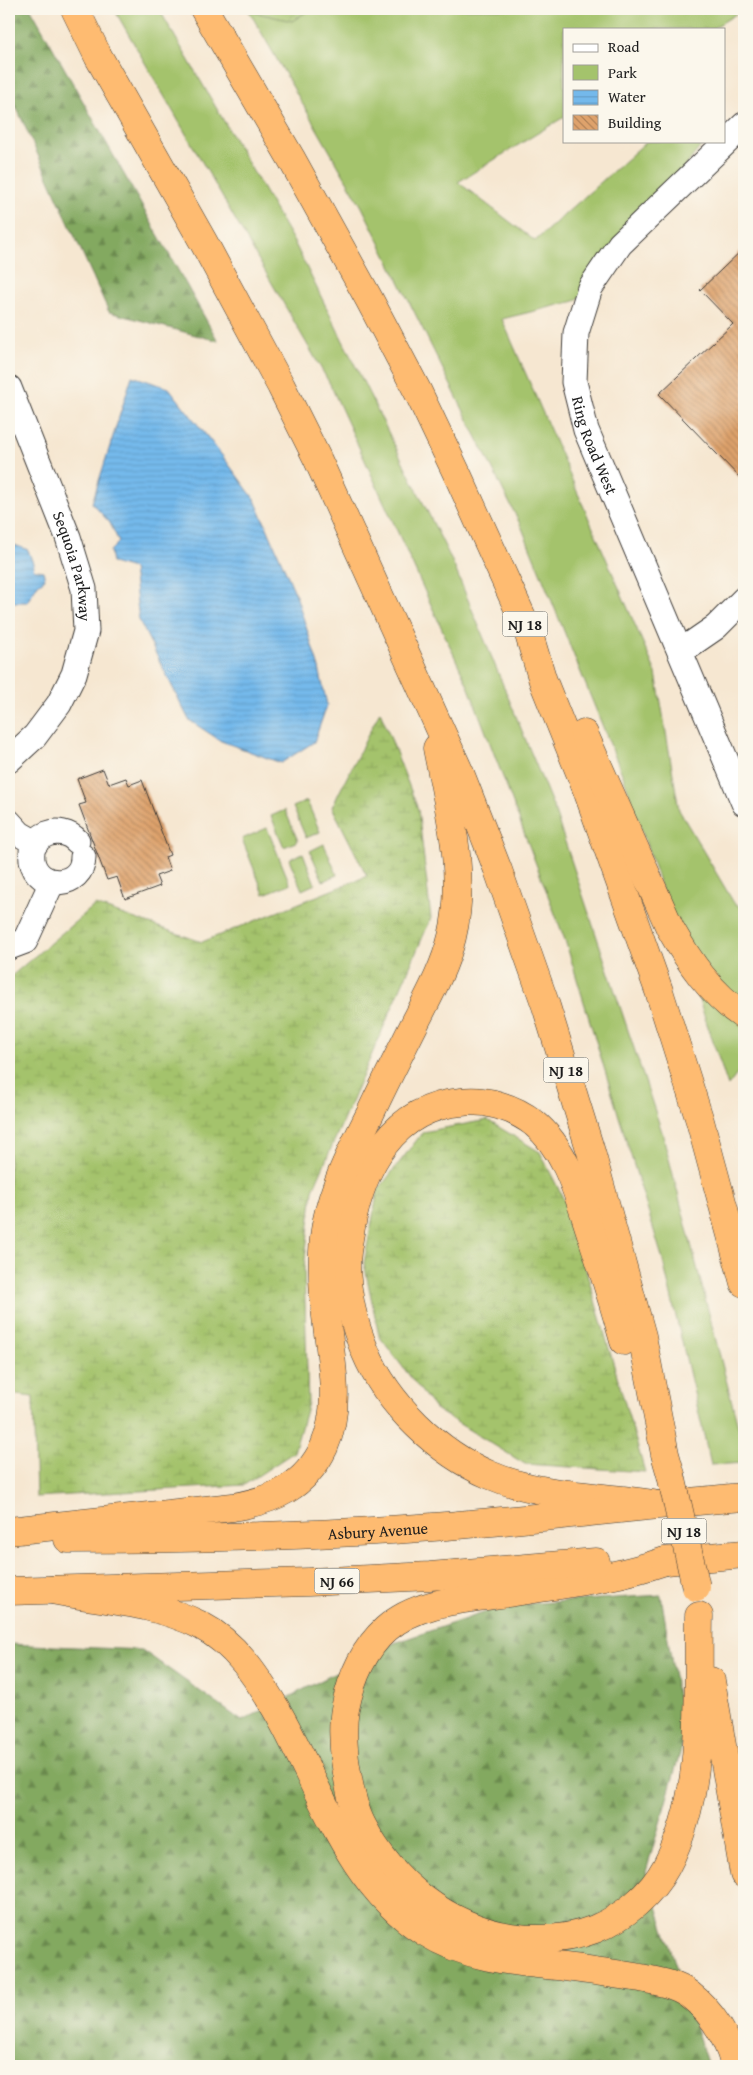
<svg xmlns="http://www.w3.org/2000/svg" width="753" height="2075" font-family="'Gentium Book Plus',serif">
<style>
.green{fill:#a4c36c;stroke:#607044}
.forest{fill:url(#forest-firs);stroke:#50623e}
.wetland{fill:url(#wetland-marsh);stroke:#607044}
.park{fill:url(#park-crowns);stroke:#607044}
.water{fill:url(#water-rules);stroke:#486a84}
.building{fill:url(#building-back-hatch)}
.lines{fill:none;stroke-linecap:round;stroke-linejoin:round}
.minor-casing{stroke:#3d3a37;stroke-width:27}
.highway-casing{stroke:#3d3a37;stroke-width:29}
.minor{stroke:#fff;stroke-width:25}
.highway{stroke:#febb71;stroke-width:28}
.highway-bridge-casing{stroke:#3d3a37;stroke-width:29;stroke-linecap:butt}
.highway-bridge{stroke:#febb71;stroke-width:28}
.labels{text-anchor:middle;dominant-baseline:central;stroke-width:4;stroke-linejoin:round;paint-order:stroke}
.shield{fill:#fbf7ec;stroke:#5f5e5a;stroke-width:1}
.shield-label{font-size:15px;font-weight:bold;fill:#1c1c1c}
.street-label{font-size:16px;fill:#1c1c1c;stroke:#fbf7ec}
</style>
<defs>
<pattern id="forest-firs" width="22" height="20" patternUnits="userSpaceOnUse" patternTransform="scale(1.25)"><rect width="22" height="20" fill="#83a960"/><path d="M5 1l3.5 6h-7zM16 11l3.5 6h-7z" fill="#6a894e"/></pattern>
<pattern id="wetland-marsh" width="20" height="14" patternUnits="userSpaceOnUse" patternTransform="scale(1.25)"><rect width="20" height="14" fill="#a4c36c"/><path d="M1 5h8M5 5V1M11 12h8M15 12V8" fill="none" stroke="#8da75d"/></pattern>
<pattern id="park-crowns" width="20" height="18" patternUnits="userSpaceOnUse" patternTransform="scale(1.25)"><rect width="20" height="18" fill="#a4c36c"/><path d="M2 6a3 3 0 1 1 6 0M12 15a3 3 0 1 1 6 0" fill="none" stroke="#8da75d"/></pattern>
<pattern id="water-rules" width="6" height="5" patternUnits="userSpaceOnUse" patternTransform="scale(1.25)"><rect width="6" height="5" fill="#74b9eb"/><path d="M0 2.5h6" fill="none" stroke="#649ec9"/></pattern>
<pattern id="building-back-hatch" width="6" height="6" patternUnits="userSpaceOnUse" patternTransform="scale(1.25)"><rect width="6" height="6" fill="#dea26c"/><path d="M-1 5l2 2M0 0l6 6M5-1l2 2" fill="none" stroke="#b38358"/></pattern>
</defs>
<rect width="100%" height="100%" fill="#fbf7ec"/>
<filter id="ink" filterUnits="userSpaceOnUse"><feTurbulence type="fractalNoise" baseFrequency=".02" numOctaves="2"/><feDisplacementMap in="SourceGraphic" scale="10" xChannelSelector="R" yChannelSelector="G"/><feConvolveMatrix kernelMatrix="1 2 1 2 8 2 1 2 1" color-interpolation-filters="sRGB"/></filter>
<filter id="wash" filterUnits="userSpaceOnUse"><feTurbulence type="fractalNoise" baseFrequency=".0096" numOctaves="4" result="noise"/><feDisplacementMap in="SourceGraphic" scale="20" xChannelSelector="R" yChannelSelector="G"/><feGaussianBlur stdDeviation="1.12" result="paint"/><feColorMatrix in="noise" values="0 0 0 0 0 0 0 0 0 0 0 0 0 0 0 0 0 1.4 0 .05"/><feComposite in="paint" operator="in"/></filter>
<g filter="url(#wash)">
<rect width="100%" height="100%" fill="#f6e7d1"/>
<g class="green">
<path d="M114 9H159L295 244 452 561 553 806 662 1132 744 1449V1463L711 1465 662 1257 565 940 469 688 330 384Z"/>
<path d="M311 9H744L712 29H564V117L458 182 535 241 647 141H705L590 288 575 301 502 319 656 673 679 810 734 903 744 909V1065L728 1086 625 781 522 528 362 207 249 11 292 21Z"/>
<path d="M307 801 320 832 306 838 293 807Z"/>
<path d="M285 810 298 841 284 847 271 816Z"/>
<path d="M267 828 290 884 264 894 242 839Z"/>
<path d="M324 844 337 875 323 881 310 851Z"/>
<path d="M303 853 315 884 302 890 289 859Z"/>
</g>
<g class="forest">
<path d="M9 9H31L218 341 109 312 9 91Z"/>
<path d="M661 1595 684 1739 646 1872 708 2066H9V1644L142 1650 242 1721 394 1643 507 1605Z"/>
</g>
<g class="wetland">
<path d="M380 711 418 809 431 918 313 1190 304 1268 308 1403 294 1452 244 1485 36 1497 33 1397 9 1394V978L95 905 202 942 367 876 332 807Z"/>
<path d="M487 1120 540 1152 568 1208 645 1472 525 1464 435 1409 379 1336 364 1263 378 1190 423 1132Z"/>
</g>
<path class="park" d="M248 9H311L292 21 249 11Z"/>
<g class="water">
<path d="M132 376 169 388 224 458 255 500 296 595 319 668 327 705 314 742 281 763 221 741 189 720 139 620 133 569 112 563 110 551 119 542 110 523 92 503Z"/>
<path d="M9 543 28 550 34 566 33 569 43 571 45 579 38 584 27 602H9Z"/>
</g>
<g id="blocks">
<g class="building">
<path d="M744 248V482L659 394 733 324 700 290Z"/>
<path d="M103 769 109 784 126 778 129 785 142 780 170 855 165 857 170 871 156 876 160 886 125 899 117 877 107 880 79 805 86 803 77 779Z"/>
</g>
</g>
</g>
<g filter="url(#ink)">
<use href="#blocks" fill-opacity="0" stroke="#3d3a37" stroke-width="1"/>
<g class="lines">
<g class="minor-casing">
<g id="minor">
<path id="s1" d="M744 125 620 244 590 288 576 333 574 382 586 430 744 803"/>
<path id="s2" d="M9 388 68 537 84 589 86 631 74 674 59 704 35 736 9 760"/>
<path d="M681 651 716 627 744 599"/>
<path d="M9 822 20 834 36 843"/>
<path d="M77 841C61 823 28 834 32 860 37 891 83 888 83 857"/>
<path d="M9 947 25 941 52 882"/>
</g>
</g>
<g class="highway-casing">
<g id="highway">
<path d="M75 9 98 56 204 243 281 386 317 458 460 773 498 870 546 1006 591 1152 642 1336 665 1454 671 1475"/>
<path d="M204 9 291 158 369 299 418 392 459 478 527 628 543 681 587 790 659 991 700 1121 744 1283"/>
<path d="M584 734 670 928C689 962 711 994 744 1016"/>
<path d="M624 1341C614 1305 603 1270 591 1234 578 1195 567 1150 534 1123 513 1107 486 1099 461 1102 393 1108 362 1166 351 1227 349 1239 346 1253 346 1266 347 1294 354 1325 365 1351 387 1404 438 1453 490 1475 541 1497 599 1495 653 1504"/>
<path d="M9 1531 233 1507C274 1500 305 1487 324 1447 341 1409 332 1365 327 1325 323 1293 320 1256 326 1224 334 1184 352 1150 370 1114 385 1082 401 1051 417 1019 431 992 445 966 452 937 467 875 449 810 437 748"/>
<path id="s3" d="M68 1539C194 1539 321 1536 446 1526 546 1518 645 1505 744 1497"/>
<path d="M665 1561C616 1578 565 1584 515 1592 473 1599 419 1599 386 1629 363 1650 351 1679 345 1709 342 1726 343 1742 345 1760 348 1781 352 1806 362 1825 392 1883 447 1927 511 1937 540 1941 567 1940 595 1929 624 1917 651 1895 666 1867 707 1790 697 1700 699 1616"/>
<path d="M666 1561 744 1554"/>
<path d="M52 1590C101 1600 155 1602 200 1625 235 1643 257 1677 276 1709 320 1785 347 1884 425 1932 468 1959 516 1962 565 1967 590 1970 615 1974 641 1978 656 1981 676 1984 689 1994 712 2012 728 2038 735 2066"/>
<path d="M9 1591 309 1582 430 1576 596 1562"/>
<path d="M711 1681 744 1874"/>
</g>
</g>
<use href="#minor" class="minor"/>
<use href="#highway" class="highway"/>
<g class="highway-bridge-casing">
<path id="highway-bridge" d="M671 1475 696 1587"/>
</g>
<use href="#highway-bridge" class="highway-bridge"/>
</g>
</g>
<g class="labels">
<g class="shield">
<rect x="502.5" y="611.5" width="45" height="25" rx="4"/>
<rect x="543.5" y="1057.5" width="45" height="25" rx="4"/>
<rect x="661.5" y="1518.5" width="45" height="25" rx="4"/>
<rect x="314.5" y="1568.5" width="45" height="25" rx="4"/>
</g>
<g class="shield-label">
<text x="525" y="624">NJ 18</text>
<text x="566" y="1070">NJ 18</text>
<text x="684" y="1531">NJ 18</text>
<text x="337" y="1581">NJ 66</text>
</g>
<g class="street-label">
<text stroke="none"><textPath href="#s1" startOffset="388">Ring Road West</textPath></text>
<text stroke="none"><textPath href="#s2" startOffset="190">Sequoia Parkway</textPath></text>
<text stroke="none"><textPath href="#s3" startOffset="310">Asbury Avenue</textPath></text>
</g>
</g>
<rect width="753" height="2075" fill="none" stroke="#fbf7ec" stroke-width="30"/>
<rect x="563" y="28" width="162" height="115" fill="#fbf7ec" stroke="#a29f99"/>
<rect x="573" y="44" width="25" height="8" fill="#ffffff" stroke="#a29f99"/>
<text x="608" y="52" font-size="15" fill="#1c1c1c">Road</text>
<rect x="573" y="65" width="25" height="15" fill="#a4c36c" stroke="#a29f99"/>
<text x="608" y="78" font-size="15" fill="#1c1c1c">Park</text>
<rect x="573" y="90" width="25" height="15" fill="url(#water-rules)" stroke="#a29f99"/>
<text x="608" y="102" font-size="15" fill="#1c1c1c">Water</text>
<rect x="573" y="115" width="25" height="15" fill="url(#building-back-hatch)" stroke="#a29f99"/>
<text x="608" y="128" font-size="15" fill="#1c1c1c">Building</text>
</svg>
